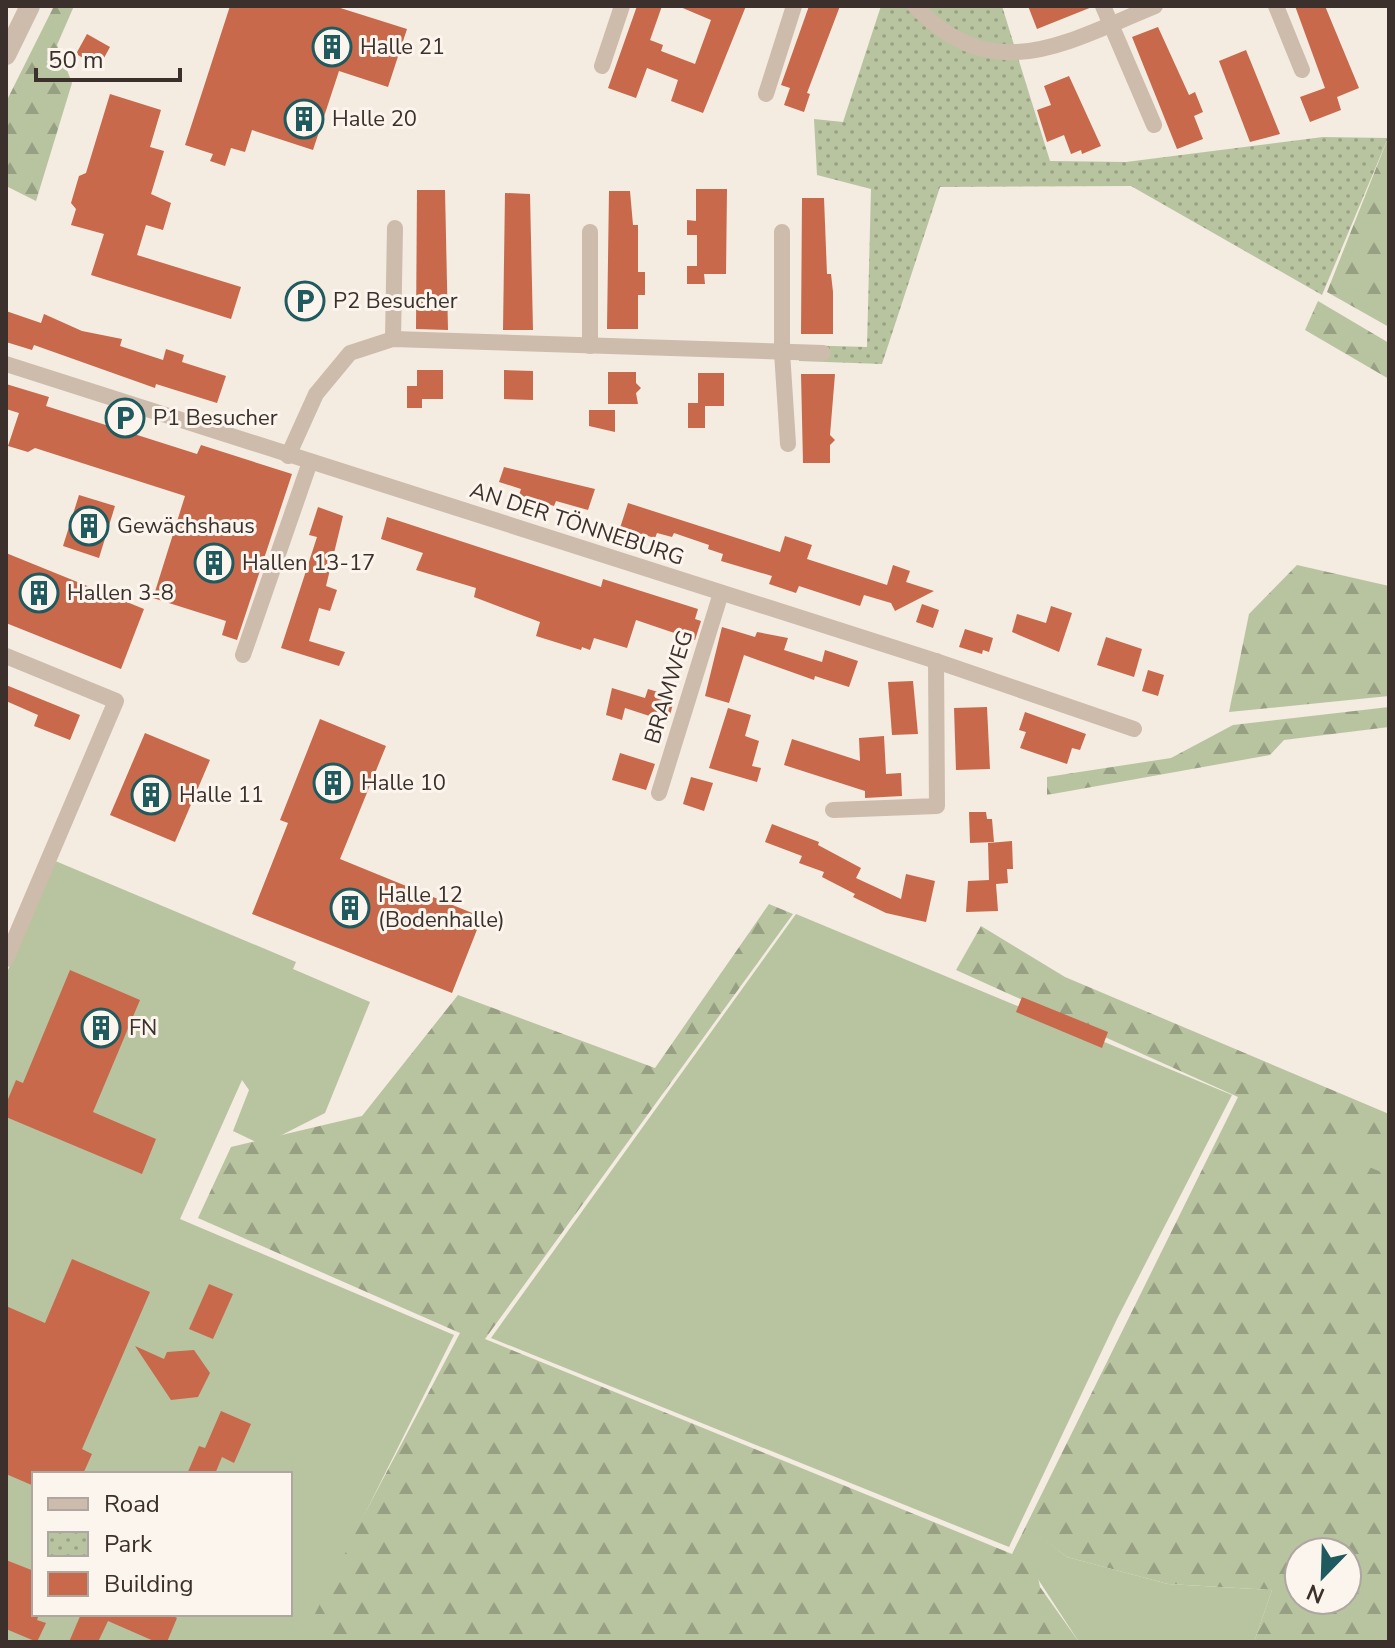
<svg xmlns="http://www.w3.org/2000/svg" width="1395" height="1648" font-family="'Nunito Sans',sans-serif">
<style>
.forest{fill:url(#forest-firs);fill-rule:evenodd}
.park{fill:url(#park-dots)}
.pitch{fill:#b8c4a0;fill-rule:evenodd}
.building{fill:#c8694b}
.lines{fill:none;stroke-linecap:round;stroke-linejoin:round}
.minor{stroke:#cdbbac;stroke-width:16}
.tertiary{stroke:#cdbbac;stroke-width:20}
.labels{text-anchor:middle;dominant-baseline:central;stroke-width:6;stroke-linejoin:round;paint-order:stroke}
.poi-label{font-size:22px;fill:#3b302b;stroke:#fbf5ee;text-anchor:start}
.street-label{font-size:22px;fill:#3b302b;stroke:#fbf5ee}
</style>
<defs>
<pattern id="forest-firs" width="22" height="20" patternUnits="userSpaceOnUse" patternTransform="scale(2)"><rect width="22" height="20" fill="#b8c4a0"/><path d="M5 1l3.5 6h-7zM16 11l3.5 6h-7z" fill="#97a083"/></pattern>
<pattern id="park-dots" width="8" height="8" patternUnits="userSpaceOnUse" patternTransform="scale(2)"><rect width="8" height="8" fill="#b8c4a0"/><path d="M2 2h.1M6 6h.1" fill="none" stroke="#97a083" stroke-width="1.8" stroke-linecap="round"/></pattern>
</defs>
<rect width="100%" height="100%" fill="#f4ebe1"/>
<g class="forest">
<path d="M54 6H74L57 45 72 83 36 201 6 186V102Z"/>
<path d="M1388 138H1389V327L1327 292Z"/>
<path d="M1318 301 1389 343V379L1305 330Z"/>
<path d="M1297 565 1389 586V696L1229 712 1249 614Z"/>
<path d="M1389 707V727L1284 740 1270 755 1047 795V777L1171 758 1233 725Z"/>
<path d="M769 904 793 914 485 1339 1012 1554 1238 1097 956 970 981 926 1065 977 1389 1114V1642H1254L1272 1590 1168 1584 1067 1557 1027 1527 1040 1587 1079 1642H297L460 1333 198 1218 231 1147 362 1116 458 995 655 1068ZM1299 1552H1347V1600H1299Z"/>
</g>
<path class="park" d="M881 6H1002L1050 161 1126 162 1323 137 1388 138 1322 295 1131 186 940 187 882 364 799 361 798 345 867 347 871 189 817 175 814 119 843 122Z"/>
<g class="pitch">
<path d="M53 860 296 962 293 969 370 1002 325 1113 262 1145 233 1131 249 1090 242 1080 180 1219 454 1335 301 1642H6V975ZM34 1474H290V1614H34Z"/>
<path d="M796 914 1232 1095 1117 1319 1009 1547 491 1338Z"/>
<path d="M1337 1133 1389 1154V1193L1381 1172 1321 1147Z"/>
<path d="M1027 1526 1067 1557 1168 1584 1272 1590 1254 1642H1079L1017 1547Z"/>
</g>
<g class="building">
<path d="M230 6H334L407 29 388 87 339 71 313 150 252 130 245 152 231 148 225 166 210 161 213 154 185 145Z"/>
<path d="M637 6H662L650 40 663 45 661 51 695 64 711 20 678 6H746L703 113 671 101 678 80 647 68 636 98 608 88Z"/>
<path d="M809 6H840L807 93 810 94 804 112 784 105 790 88 781 85Z"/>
<path d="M1028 6H1092V7L1037 29Z"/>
<path d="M1295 6H1325L1359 88 1337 97 1341 110 1310 122 1300 97 1325 88Z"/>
<path d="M1158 27 1189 95 1195 92 1203 112 1194 116 1203 139 1177 149 1132 37Z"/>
<path d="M87 34 110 47 99 67 76 54Z"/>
<path d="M1246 50 1280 134 1250 142 1219 61Z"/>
<path d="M1069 76 1101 146 1082 154 1081 150 1071 154 1064 135 1047 142 1037 110 1051 105 1044 86Z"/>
<path d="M110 94 161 110 150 147 164 151 151 194 171 203 163 230 146 225 137 255 241 287 231 319 91 275 104 234 71 225 76 209 71 203 79 176 86 173Z"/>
<path d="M696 189H727L726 274H704L705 284H687V266H697V235H687V220L696 221Z"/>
<path d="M417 190H445L448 330 416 329Z"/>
<path d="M609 191H630L633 225H638V272H645V295H638V329H607Z"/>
<path d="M505 193 530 194 533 330H503Z"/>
<path d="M802 198H824L827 274H831L833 292V334H801Z"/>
<path d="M6 311 41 323 44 314 82 331 122 339 120 346 163 360 166 349 184 355 182 362 226 376 217 403 156 384 155 388 34 345 32 350 6 342Z"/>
<path d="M417 370H443V399H422V408H407V386H417Z"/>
<path d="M504 370 533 371V400L504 399Z"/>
<path d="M608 372H636V383L641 388 636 393 638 404H608Z"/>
<path d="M698 373H724V406H705V428H688V403H698Z"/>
<path d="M801 374H835L830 435 835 440 830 445V463H803Z"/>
<path d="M6 384 49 397 46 406 197 454 201 445 292 474 237 640 222 635 226 621 153 598 185 496 35 448 28 452 8 446 19 413 6 409Z"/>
<path d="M589 410H615V432L589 426Z"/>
<path d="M504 467 595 489 588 510 556 501 554 506 519 495 521 489 499 482Z"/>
<path d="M79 495 115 506 99 558 63 546Z"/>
<path d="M628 503 780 552 785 536 812 545 807 559 887 585 893 565 910 571 906 582 934 591 895 611 891 603 864 595 860 606 799 586 796 593 769 584 772 576 721 561 723 554 708 549 709 545 674 533 672 537 657 533 655 538 620 528Z"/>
<path d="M318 507 343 516 326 586 337 590 330 611 319 608 309 641 345 652 339 666 281 648 317 537 309 535Z"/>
<path d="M387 517 601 587 603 579 698 609 695 619 701 621 695 640 636 620 627 648 594 638 590 650 582 647 581 650 536 636 540 622 474 597 476 588 416 570 423 553 381 539Z"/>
<path d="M6 553 144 609 121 669 6 623Z"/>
<path d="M922 604 939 610 933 628 916 622Z"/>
<path d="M1051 606 1072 613 1059 652 1012 632 1017 614 1046 623Z"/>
<path d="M722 627 755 637 757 632 788 638 784 650 822 662 825 650 858 661 849 687 815 676 814 680 744 655 729 703 705 696Z"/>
<path d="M965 629 993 638 989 652 983 650 982 654 959 647Z"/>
<path d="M1106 637 1142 649 1134 677 1097 665Z"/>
<path d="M1148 670 1164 675 1158 696 1142 691Z"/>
<path d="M913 681 918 734 892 735 888 682Z"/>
<path d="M6 685 80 715 70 740 34 726 38 715 6 701Z"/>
<path d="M612 688 645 698 648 689 675 697 668 722 625 708 622 720 606 715Z"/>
<path d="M987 707 990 769 956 770 954 708Z"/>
<path d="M728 708 751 715 745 736 759 741 752 766 761 768 757 782 709 768Z"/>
<path d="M1025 712 1086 734 1080 750 1072 748 1067 764 1020 748 1026 732 1019 730Z"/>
<path d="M320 719 386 746 340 859 482 917 452 993 252 914 288 823 280 820Z"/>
<path d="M145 733 210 760 175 842 110 815Z"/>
<path d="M884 736 886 774 901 773 902 796 865 798V791L784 765 792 739 860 761 859 738Z"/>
<path d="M620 753 655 764 646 790 612 780Z"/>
<path d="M691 777 713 783 704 811 683 804Z"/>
<path d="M969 812H986L987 819H992L994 842 970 843Z"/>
<path d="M772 824 819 842 818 845 861 868 856 878 901 899 906 874 935 881 926 922 886 913 853 897 855 894 822 877 824 872 799 863 802 856 765 842Z"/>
<path d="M1012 841 1013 869H1007L1008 883 996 884 998 911 966 912 968 881 989 880 988 843Z"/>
<path d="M70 970 140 1000 93 1112 156 1139 142 1174 6 1117V1104L16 1080 23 1083Z"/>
<path d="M1022 997 1108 1032 1102 1048 1016 1012Z"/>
<path d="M72 1259 150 1292 82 1449 92 1454 83 1474H34V1486L6 1474V1306L45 1323Z"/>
<path d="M209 1284 233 1294 213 1339 189 1329Z"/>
<path d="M135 1346 164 1359 167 1352 194 1350 210 1373 198 1397 171 1400Z"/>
<path d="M221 1411 251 1424 234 1463 222 1457 215 1474H187L199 1446 205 1448Z"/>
<path d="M6 1560 34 1571V1614H39L37 1620 46 1623 37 1642 6 1629Z"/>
<path d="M81 1614H169L177 1618 167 1642H156L108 1621 98 1642H69Z"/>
</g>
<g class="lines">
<g class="minor">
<path d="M915 6C994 89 1066 42 1155 6"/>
<path d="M1103 6 1154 125"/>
<path d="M1276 6 1302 70"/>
<path d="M602 66 622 6"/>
<path d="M766 94 794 6"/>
<path d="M782 232V352L788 444"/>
<path d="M393 339 395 228"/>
<path d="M590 346V232"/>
<path d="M6 364 936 661 1134 729"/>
<path d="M288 456 316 394 350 353 393 339 823 353"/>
<path d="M243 655 310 462"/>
<path d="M6 656 116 701 6 959"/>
<path d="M659 793 721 593"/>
<path d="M833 810 937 806 936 661"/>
</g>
<path class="tertiary" d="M6 55 30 6"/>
</g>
<defs>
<g id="building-ring" transform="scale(2)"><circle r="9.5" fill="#fbf5ee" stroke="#1f5a5e" stroke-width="1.5"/><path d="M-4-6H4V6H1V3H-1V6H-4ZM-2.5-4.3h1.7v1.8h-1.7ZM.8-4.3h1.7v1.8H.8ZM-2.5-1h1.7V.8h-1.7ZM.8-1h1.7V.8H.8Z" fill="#1f5a5e"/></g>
<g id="parking-ring" transform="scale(2)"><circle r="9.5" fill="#fbf5ee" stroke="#1f5a5e" stroke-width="1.5"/><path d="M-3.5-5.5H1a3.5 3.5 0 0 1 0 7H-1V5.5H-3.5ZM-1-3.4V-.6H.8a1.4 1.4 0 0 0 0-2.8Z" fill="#1f5a5e"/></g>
</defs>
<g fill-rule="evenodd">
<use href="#building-ring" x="332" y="47"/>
<use href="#building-ring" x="304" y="119"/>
<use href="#parking-ring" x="305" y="301"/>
<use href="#parking-ring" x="125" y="418"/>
<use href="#building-ring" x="89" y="526"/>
<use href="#building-ring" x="214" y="563"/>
<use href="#building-ring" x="39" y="593"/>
<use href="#building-ring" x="333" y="783"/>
<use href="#building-ring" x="151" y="795"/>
<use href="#building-ring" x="350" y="908"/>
<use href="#building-ring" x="101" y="1028"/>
</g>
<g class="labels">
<g class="poi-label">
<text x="360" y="47">Halle 21</text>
<text x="332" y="119">Halle 20</text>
<text x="333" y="301">P2 Besucher</text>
<text x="153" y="418">P1 Besucher</text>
<text x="117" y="526">Gewächshaus</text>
<text x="242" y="563">Hallen 13-17</text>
<text x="67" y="593">Hallen 3-8</text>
<text x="361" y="783">Halle 10</text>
<text x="179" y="795">Halle 11</text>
<text x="378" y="895">Halle 12<tspan x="378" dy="25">(Bodenhalle)</tspan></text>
<text x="129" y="1028">FN</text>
</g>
<g class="street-label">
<text transform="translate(577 524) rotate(18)">AN DER TÖNNEBURG</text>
<text transform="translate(669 687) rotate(-73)">BRAMWEG</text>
</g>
</g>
<rect width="1395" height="1648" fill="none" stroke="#3b302b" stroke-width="16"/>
<rect x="32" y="1472" width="260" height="144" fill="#fbf5ee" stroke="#aea6a0" stroke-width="2"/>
<rect x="48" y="1498" width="40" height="12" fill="#cdbbac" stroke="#aea6a0" stroke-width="2"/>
<text x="104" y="1512" font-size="24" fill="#3b302b">Road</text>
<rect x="48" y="1532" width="40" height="24" fill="url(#park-dots)" stroke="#aea6a0" stroke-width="2"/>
<text x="104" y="1552" font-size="24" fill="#3b302b">Park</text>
<rect x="48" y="1572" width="40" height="24" fill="#c8694b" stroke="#aea6a0" stroke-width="2"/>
<text x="104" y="1592" font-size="24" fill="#3b302b">Building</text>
<g transform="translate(1323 1576) rotate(203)"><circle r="38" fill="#fbf5ee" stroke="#aea6a0" stroke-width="2"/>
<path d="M0-6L14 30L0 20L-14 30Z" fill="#1f5a5e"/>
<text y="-12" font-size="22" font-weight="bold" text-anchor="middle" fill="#3b302b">N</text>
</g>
<path d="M36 68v12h144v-12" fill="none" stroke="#3b302b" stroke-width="4"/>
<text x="48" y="68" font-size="24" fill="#3b302b" stroke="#fbf5ee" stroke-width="6" paint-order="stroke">50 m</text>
</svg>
